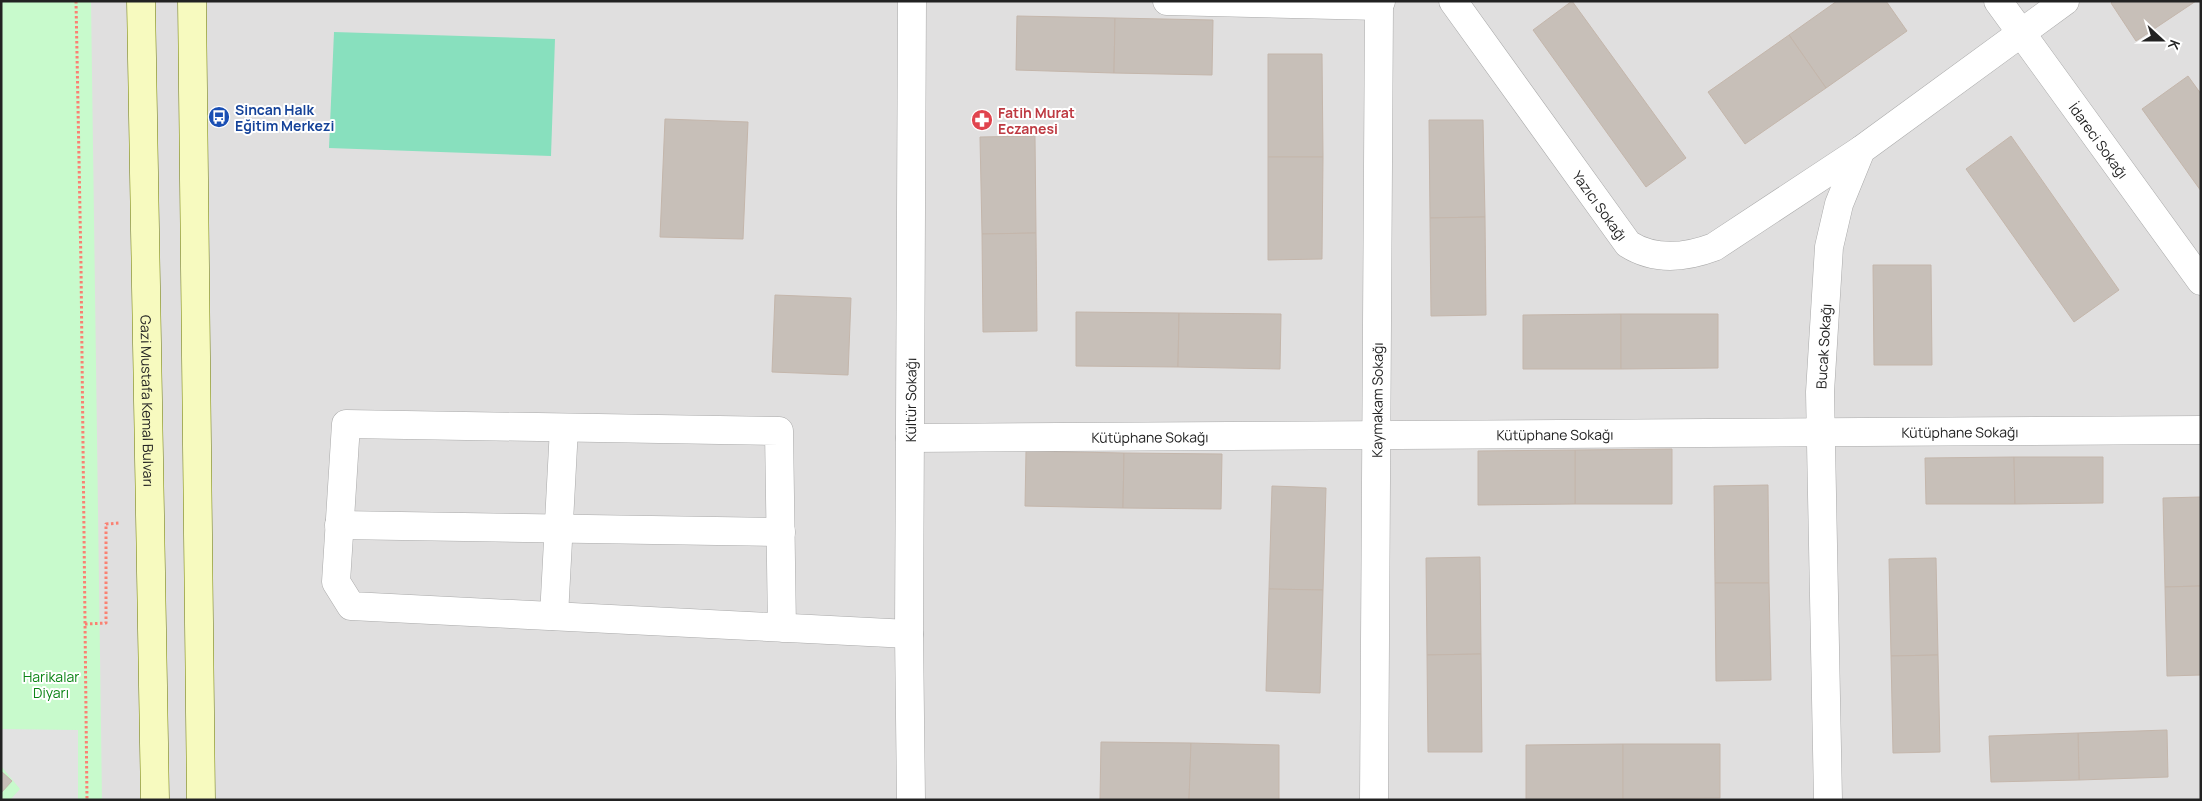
<svg xmlns="http://www.w3.org/2000/svg" width="2202" height="801" font-family="Manrope,sans-serif">
<style>
.residential{fill:#e0dfdf}
.park{fill:#c8facc}
.pitch{fill:#88e0be}
.parking{fill:#e2e2e2}
.building{fill:#c7bfb8;stroke:#c4b6ab}
.lines{fill:none;stroke-linecap:round;stroke-linejoin:round}
.minor-casing{stroke:#a9a9a9;stroke-width:29}
.secondary-casing{stroke:#707d05;stroke-width:29}
.path{stroke:#fa8072;stroke-width:3;stroke-dasharray:2.5 2.5;stroke-linecap:butt}
.minor{stroke:#fff;stroke-width:28}
.secondary{stroke:#f7fabf;stroke-width:28}
.labels{text-anchor:middle;dominant-baseline:central;stroke-width:4;stroke-linejoin:round;paint-order:stroke}
.transit-label{font-size:14px;font-weight:bold;fill:#164399;stroke:#fff;text-anchor:start}
.health-label{font-size:14px;font-weight:bold;fill:#be3a42;stroke:#fff;text-anchor:start}
.street-label{font-size:14px;fill:#222;stroke:#fff}
.park-label{font-size:14px;fill:#0c8416;stroke:#fff}
</style>
<rect width="100%" height="100%" fill="#f2efe9"/>
<rect class="residential" x="1" y="1" width="2200" height="799"/>
<path class="park" d="M1 1H91L102 800H1Z"/>
<path class="pitch" d="M334 32 555 39 551 156 329 148Z"/>
<path class="parking" d="M1 729 78 730V800H10L20 789 1 766Z"/>
<g class="building">
<path d="M1572 1 1686 158 1646 187 1533 30Z"/>
<path d="M1837 1H1886L1907 31 1826 88 1789 35Z"/>
<path d="M2113 1H2196L2136 41 2111 3Z"/>
<path d="M1017 16 1115 18 1114 73 1016 70Z"/>
<path d="M1115 18 1213 20 1212 75 1114 73Z"/>
<path d="M1789 35 1826 88 1745 144 1708 92Z"/>
<path d="M1268 54H1322L1323 157H1268Z"/>
<path d="M2188 76 2201 94V191L2142 109Z"/>
<path d="M665 119 748 122 743 239 660 237Z"/>
<path d="M1429 120H1483L1485 217 1430 218Z"/>
<path d="M1035 136 1036 233 982 234 980 137Z"/>
<path d="M2011 136 2119 290 2074 322 1966 169Z"/>
<path d="M1268 157H1323L1322 259 1268 260Z"/>
<path d="M1485 217 1486 315 1431 316 1430 218Z"/>
<path d="M1036 233 1037 331 983 332 982 234Z"/>
<path d="M1873 265H1931L1932 365H1874Z"/>
<path d="M775 295 851 298 848 375 772 372Z"/>
<path d="M1076 312 1179 313 1178 367 1076 366Z"/>
<path d="M1179 313 1281 314 1280 369 1178 367Z"/>
<path d="M1621 314V369H1523V315Z"/>
<path d="M1621 314H1718V368L1621 369Z"/>
<path d="M1672 449V504H1575V450Z"/>
<path d="M1575 450V504L1478 505V451Z"/>
<path d="M1026 451 1124 453 1123 508 1025 506Z"/>
<path d="M1124 453 1222 454 1221 509 1123 508Z"/>
<path d="M2014 457 2015 504H1926L1925 458Z"/>
<path d="M2014 457H2103V503L2015 504Z"/>
<path d="M1768 485 1769 583H1715L1714 486Z"/>
<path d="M1272 486 1326 488 1323 590 1269 589Z"/>
<path d="M2201 497V586L2165 587 2163 498Z"/>
<path d="M1480 557 1481 654 1427 655 1426 558Z"/>
<path d="M1936 558 1938 655 1891 656 1889 559Z"/>
<path d="M1715 583H1769L1771 680 1716 681Z"/>
<path d="M2201 586V675L2167 676 2165 587Z"/>
<path d="M1269 589 1323 590 1320 693 1266 691Z"/>
<path d="M1481 654 1482 752H1428L1427 655Z"/>
<path d="M1938 655 1940 752 1893 753 1891 656Z"/>
<path d="M2167 730 2168 777 2079 780 2078 733Z"/>
<path d="M2078 733 2079 780 1991 782 1989 736Z"/>
<path d="M1101 742 1191 743 1189 800H1100Z"/>
<path d="M1191 743 1279 745V800H1189Z"/>
<path d="M1623 744V799L1526 800V745Z"/>
<path d="M1623 744H1720V798L1623 799Z"/>
<path d="M1 771 12 781 1 793Z"/>
</g>
<g class="lines">
<g class="minor-casing">
<g id="minor">
<path d="M1167 1 1379 6"/>
<path id="s1" d="M1453 1 1628 244C1655 261 1685 258 1714 247L1861 150"/>
<path id="s2" d="M1998 1 2201 281"/>
<path id="s3" d="M910 438 2201 430"/>
<path d="M339 525 781 532"/>
<path d="M554 616 564 428"/>
<path d="M782 628 779 431 346 424 336 582 351 606 909 634"/>
<path id="s4" d="M911 800 909 634 912 1"/>
<path id="s5" d="M1374 800 1379 6 1381 1"/>
<path id="s6" d="M1828 800 1820 392 1829 247 1839 204 1861 150 2065 1"/>
</g>
</g>
<g class="secondary-casing">
<g id="secondary">
<path id="s7" d="M141 1 155 800"/>
<path d="M192 1 201 800"/>
</g>
</g>
<g class="path">
<path d="M76 1 81 266 87 800"/>
<path d="M85 624 106 623V524L120 523"/>
</g>
<use href="#minor" class="minor"/>
<use href="#secondary" class="secondary"/>
</g>
<defs>
<g id="bus-disc" transform="scale(1.125)"><circle r="9.5" fill="#1a4fb4" stroke="#fff"/><path d="M-5-6H5V4H4V6H2V4H-2V6H-4V4H-5ZM-3.5-4V0h7V-4ZM-3.5 1.2v1.5H-2V1.2ZM2 1.2v1.5H3.5V1.2Z" fill="#fff"/></g>
<g id="pharmacy-disc" transform="scale(1.125)"><circle r="9.5" fill="#e0444e" stroke="#fff"/><path d="M-2-6h4v4h4v4h-4v4h-4v-4h-4v-4h4Z" fill="#fff"/></g>
</defs>
<g fill-rule="evenodd">
<use href="#bus-disc" x="219" y="117"/>
<use href="#pharmacy-disc" x="982" y="120"/>
</g>
<g class="labels">
<g class="transit-label">
<text x="235" y="109">Sincan Halk<tspan x="235" dy="16">Eğitim Merkezi</tspan></text>
</g>
<g class="health-label">
<text x="998" y="112">Fatih Murat<tspan x="998" dy="16">Eczanesi</tspan></text>
</g>
<g class="street-label">
<text stroke="none"><textPath href="#s2" startOffset="172">İdareci Sokağı</textPath></text>
<text stroke="none"><textPath href="#s1" startOffset="252">Yazıcı Sokağı</textPath></text>
<text stroke="none"><textPath href="#s6" startOffset="454">Bucak Sokağı</textPath></text>
<text stroke="none"><textPath href="#s7" startOffset="400">Gazi Mustafa Kemal Bulvarı</textPath></text>
<text stroke="none"><textPath href="#s5" startOffset="400">Kaymakam Sokağı</textPath></text>
<text stroke="none"><textPath href="#s4" startOffset="400">Kültür Sokağı</textPath></text>
<text stroke="none"><textPath href="#s3" startOffset="1050">Kütüphane Sokağı</textPath></text>
<text stroke="none"><textPath href="#s3" startOffset="645">Kütüphane Sokağı</textPath></text>
<text stroke="none"><textPath href="#s3" startOffset="240">Kütüphane Sokağı</textPath></text>
</g>
<g class="park-label">
<text x="51" y="676">Harikalar<tspan x="51" dy="16">Diyarı</tspan></text>
</g>
</g>
<rect width="2202" height="801" fill="none" stroke="#222222" stroke-width="5"/>
<g transform="translate(2162 40) rotate(111)" stroke="#ffffff" stroke-width="4" paint-order="stroke">
<path d="M0-4L9 19L0 12L-9 19Z" fill="#222222"/>
<text y="-8" font-size="14" font-weight="bold" text-anchor="middle" fill="#222222">K</text>
</g>
</svg>
